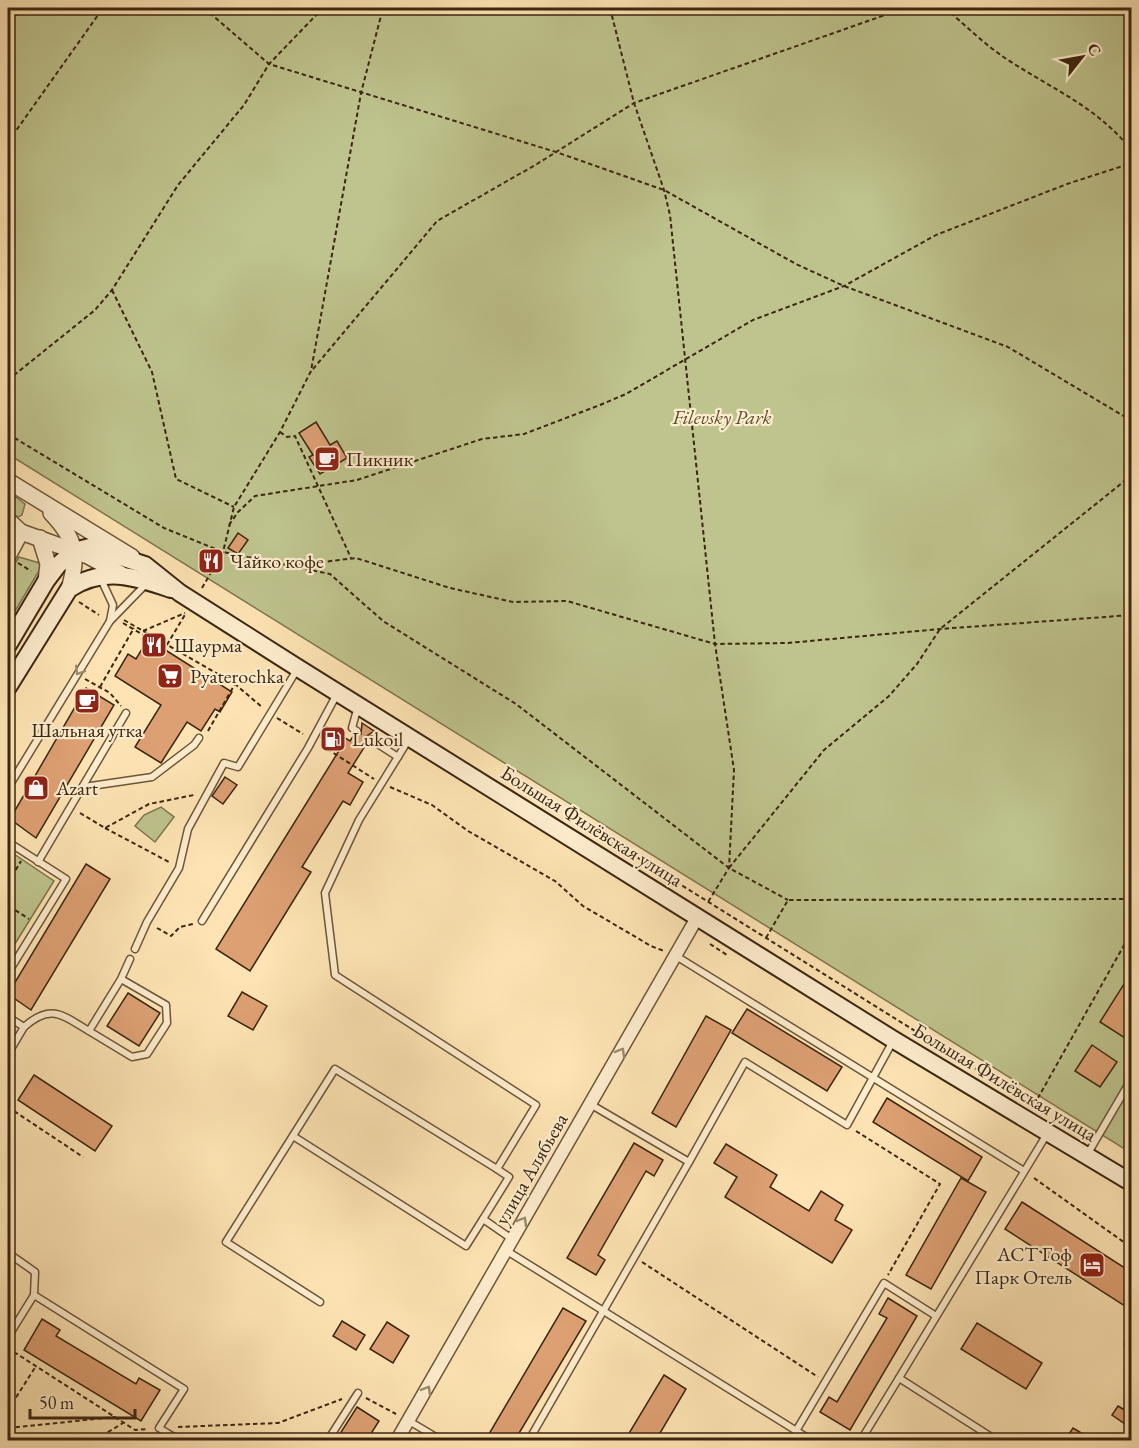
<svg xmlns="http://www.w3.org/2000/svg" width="1139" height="1448" font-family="'EB Garamond',serif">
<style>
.green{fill:#bfc48e;stroke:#7d754f;stroke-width:1.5}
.building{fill:#dda073;stroke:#3b2610;stroke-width:1.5}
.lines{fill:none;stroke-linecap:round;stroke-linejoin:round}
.service-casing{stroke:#6c5639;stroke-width:9}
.minor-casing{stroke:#6c5639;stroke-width:15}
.tertiary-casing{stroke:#6c5639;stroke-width:18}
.secondary-casing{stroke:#3b2610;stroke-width:20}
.path{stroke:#3b2610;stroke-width:2;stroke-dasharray:4.5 3;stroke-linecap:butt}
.service{stroke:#feedce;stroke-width:6}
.minor{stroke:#feedce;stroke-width:12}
.tertiary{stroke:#feedce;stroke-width:15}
.secondary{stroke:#feedce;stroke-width:16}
.oneway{stroke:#9c8a6f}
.labels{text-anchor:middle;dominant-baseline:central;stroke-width:4.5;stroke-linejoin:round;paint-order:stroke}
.park-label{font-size:20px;font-style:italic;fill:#5c4e30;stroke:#feedce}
.poi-label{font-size:20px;fill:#3b2610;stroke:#feedce;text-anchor:start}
.street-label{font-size:20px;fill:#3b2610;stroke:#feedce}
</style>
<rect width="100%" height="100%" fill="#fee4b4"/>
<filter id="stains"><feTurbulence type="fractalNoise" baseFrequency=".00333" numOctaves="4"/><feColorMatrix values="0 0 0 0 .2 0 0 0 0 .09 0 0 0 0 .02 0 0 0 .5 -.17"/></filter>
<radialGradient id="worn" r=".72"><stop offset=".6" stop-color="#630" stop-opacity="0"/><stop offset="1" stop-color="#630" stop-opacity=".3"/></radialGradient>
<g class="green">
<path d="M8 8H1131V1153L8 454Z"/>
<path d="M8 491 25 504 22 515 18 517 8 511Z"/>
<path d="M19 557 43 564 8 623V575Z"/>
<path d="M161 807 174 817 155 842 135 826 144 815Z"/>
<path d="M8 850 54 881 8 955Z"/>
</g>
<g class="building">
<path d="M316 422 330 445 337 441 347 458 320 474 309 457 313 455 299 433Z"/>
<path d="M238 533 248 540 238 554 228 548Z"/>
<path d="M148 639 232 692 220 712 215 709 201 731 187 722 161 763 135 747 161 705 115 676 128 654 136 659Z"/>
<path d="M86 688 114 705 36 838 10 819Z"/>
<path d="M362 723 374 731 365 737 367 743 348 773 363 782 350 805 343 801 302 867 311 872 250 971 216 949 340 749 321 737 327 727 350 741 354 735 361 734Z"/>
<path d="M225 777 237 785 223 804 212 796Z"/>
<path d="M86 864 110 879 31 1010 8 994Z"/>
<path d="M1131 973V1034L1128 1040 1100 1022Z"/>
<path d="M242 992 267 1006 253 1030 228 1016Z"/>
<path d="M128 993 160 1013 139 1046 107 1026Z"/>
<path d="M747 1009 842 1067 827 1091 732 1033Z"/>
<path d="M706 1016 731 1030 676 1127 652 1113Z"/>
<path d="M1092 1045 1117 1062 1100 1087 1075 1071Z"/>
<path d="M34 1075 112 1126 95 1151 18 1100Z"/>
<path d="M887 1098 982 1157 968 1181 873 1122Z"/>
<path d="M634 1143 663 1160 654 1176 646 1171 598 1255 605 1260 596 1275 567 1258Z"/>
<path d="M726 1144 777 1175 770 1187 809 1211 821 1191 843 1205 835 1220 852 1230 832 1263 725 1197 737 1177 714 1163Z"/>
<path d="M961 1178 986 1192 931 1289 906 1275Z"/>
<path d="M1022 1202 1131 1272V1310L1005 1229Z"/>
<path d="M888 1298 917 1316 850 1430 820 1412 829 1397 837 1402 887 1318 879 1314Z"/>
<path d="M563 1308 586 1321 515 1440H499L489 1434Z"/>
<path d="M42 1319 60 1330 56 1336 136 1384 139 1378 160 1390 141 1421 24 1350Z"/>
<path d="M342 1321 365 1335 356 1350 333 1336Z"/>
<path d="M387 1322 409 1336 393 1363 370 1349Z"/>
<path d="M977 1323 1042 1363 1026 1389 961 1349Z"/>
<path d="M664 1375 686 1389 656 1440H625Z"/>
<path d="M1118 1406 1131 1414V1428L1112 1415Z"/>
<path d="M357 1407 379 1421 367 1440H336Z"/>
<path d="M1073 1428 1093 1440H1065Z"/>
</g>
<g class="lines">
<g class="service-casing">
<g id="service">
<path d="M100 577 113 605 110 621"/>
<path d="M357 731 352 728 358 706"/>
<path d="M370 739 398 757"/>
<path d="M84 787 152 777 194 745 199 738"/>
<path d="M8 788 110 621 146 584"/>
<path d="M8 842 66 879 8 973"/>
<path d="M38 862 126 713"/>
<path d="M202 921 308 748 337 694"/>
<path d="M135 949 147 922 179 868 188 829 224 763 238 767 298 668"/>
<path d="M676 956 1024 1171"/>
<path d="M121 979 166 1005 167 1023 147 1054 132 1057 89 1031 121 979 130 959"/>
<path d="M8 1017 24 1027 8 1054"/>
<path d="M24 1027C51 1003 62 1015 89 1031"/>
<path d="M293 1136 466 1246 483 1219"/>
<path d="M1087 1155 1132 1078"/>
<path d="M689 1162 745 1062 847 1125 893 1041"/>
<path d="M497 1169 509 1177 483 1219 512 1239"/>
<path d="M507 1251 811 1440"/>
<path d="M8 1253 35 1272 34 1295"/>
<path d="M320 1302 226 1242 335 1069 497 1169 536 1105 335 975 325 893 359 820 409 739"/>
<path d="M8 1337 34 1295 184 1389 159 1428 179 1440"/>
<path d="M1132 1338 1128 1344 1132 1347"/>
<path d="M409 1421 441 1440"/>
<path d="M796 1431 884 1283 936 1316"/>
<path d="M328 1440 358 1393"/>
<path d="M529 1440 689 1162 590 1104"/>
<path d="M861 1440 899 1378"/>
<path d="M996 1440 899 1378 1047 1134"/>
</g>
</g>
<g class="minor-casing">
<path id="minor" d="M397 1440 698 916"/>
</g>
<g class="tertiary-casing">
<g id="tertiary">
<path d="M8 481 132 557"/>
<path d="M51 513C76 539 79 555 69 589"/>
<path d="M8 520 21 532 88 556 121 574"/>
<path d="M40 538 48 564 46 581"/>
<path d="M8 556 21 532"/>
</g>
</g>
<g class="secondary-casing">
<g id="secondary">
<path d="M8 645 46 581 58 565 74 551 90 547 145 565 180 593 298 668 894 1040 1132 1183"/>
<path d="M8 687 69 589C104 566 135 577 171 589"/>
</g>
</g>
<g class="path">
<path d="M204 8 269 64 556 152 664 190 796 264 844 286 1008 347 1132 421"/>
<path d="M610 8 634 103 664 190 670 215 715 644 734 770 729 868 708 902"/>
<path d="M945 8C964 24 984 44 1005 58 1050 88 1098 107 1132 151"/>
<path d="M8 18 35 8"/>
<path d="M8 142 103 8"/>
<path d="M112 290 152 372 176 479 234 507"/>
<path d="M313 369 437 221 537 164 634 103 905 8"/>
<path d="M8 380 95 310 112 290 178 185 244 105 269 64 323 8"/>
<path d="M280 432 287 437 295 436 351 558"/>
<path d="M8 434 164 528 223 552 330 574 383 621 516 704 729 868 788 900"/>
<path d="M229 525 238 512 255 496 357 480 482 439 524 434 600 405 626 394 753 320 844 286 936 235 1067 184 1132 163"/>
<path d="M18 563 31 571"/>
<path d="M298 565 356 558 450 588 513 602 567 601 715 644 788 643 940 629 1132 615"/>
<path d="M202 588 223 552 234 507 280 432 311 371 361 93 383 8"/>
<path d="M79 602 99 615"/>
<path d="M124 620 235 684 263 708"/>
<path d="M123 623 165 648 186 613"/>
<path d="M143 631 185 613"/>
<path d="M85 679 110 693 121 706"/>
<path d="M100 687 134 628"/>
<path d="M277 718 303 734"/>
<path d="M208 731 235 684"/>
<path d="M321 745 374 779"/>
<path d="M390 787 432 805 468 831 555 881 583 906 651 946 664 951"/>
<path d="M8 805 12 798"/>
<path d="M80 813 105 828 149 804 194 795"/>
<path d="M105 828 169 862"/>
<path d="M606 838 1032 1104"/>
<path d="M729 868 824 750 889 696 917 664 940 629 1132 475"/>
<path d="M8 883 21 861"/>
<path d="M8 889 12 899 8 906"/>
<path d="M9 906 29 919"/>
<path d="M157 928 171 936 180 927 193 924"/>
<path d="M766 938 788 900 1132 899"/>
<path d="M710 944 727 955"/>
<path d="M1034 1105 1132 931"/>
<path d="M8 1107 83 1157"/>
<path d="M856 1131 940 1184 888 1275"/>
<path d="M1126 1161 1132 1152"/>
<path d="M1034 1178 1132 1248"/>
<path d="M642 1262 818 1377"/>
<path d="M11 1345 14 1352 135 1430 148 1429"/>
<path d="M366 1398 396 1414"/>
<path d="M8 1410 36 1366"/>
<path d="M178 1427 278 1423 342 1399"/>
<path d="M8 1428 115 1417"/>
<path d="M8 1437 13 1440"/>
<path d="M95 1440 123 1423"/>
</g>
<use href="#service" class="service"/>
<use href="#minor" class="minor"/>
<use href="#tertiary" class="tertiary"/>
<use href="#secondary" class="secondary"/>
</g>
<defs><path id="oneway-chevron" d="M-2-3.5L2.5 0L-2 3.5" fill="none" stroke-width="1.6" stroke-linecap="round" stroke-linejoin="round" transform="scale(1.5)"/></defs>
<g class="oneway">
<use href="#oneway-chevron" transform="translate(79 671) rotate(122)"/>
<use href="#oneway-chevron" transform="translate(621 1052) rotate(-60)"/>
<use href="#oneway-chevron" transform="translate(523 1221) rotate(-60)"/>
<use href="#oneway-chevron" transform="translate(427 1390) rotate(-60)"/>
</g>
<defs>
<g id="cafe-square" transform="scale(1.35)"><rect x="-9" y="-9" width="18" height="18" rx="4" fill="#8f2418" stroke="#feedce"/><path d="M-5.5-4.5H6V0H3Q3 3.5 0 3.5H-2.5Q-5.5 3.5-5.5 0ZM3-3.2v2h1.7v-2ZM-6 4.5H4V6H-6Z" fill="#fff"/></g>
<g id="restaurant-square" transform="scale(1.35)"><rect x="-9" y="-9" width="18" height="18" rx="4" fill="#8f2418" stroke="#feedce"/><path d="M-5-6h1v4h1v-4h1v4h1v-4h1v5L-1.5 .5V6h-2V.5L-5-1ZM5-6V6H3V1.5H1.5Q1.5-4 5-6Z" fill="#fff"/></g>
<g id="supermarket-square" transform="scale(1.35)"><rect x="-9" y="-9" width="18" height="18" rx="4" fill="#8f2418" stroke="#feedce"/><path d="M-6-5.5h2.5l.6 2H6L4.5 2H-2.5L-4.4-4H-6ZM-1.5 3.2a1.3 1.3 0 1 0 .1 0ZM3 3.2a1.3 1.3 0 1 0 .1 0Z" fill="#fff"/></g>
<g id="fuel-square" transform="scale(1.35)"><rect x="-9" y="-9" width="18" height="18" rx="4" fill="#8f2418" stroke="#feedce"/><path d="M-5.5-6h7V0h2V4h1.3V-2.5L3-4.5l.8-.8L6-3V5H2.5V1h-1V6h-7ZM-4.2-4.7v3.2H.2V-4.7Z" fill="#fff"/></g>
<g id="shop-square" transform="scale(1.35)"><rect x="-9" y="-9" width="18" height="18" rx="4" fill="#8f2418" stroke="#feedce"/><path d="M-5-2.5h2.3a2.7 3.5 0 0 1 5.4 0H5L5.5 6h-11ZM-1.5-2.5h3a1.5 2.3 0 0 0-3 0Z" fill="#fff"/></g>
<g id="hotel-square" transform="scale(1.35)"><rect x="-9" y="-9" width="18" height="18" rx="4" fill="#8f2418" stroke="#feedce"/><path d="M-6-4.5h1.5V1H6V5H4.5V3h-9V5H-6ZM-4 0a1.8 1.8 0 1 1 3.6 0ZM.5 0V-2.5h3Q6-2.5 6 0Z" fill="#fff"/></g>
</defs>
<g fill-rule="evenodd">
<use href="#cafe-square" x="327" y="459"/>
<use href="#restaurant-square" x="211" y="561"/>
<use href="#restaurant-square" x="154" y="645"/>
<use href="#supermarket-square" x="170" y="676"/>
<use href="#cafe-square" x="87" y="701"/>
<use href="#fuel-square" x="333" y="739"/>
<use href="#shop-square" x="36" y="788"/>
<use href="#hotel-square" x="1092" y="1265"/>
</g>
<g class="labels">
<g class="park-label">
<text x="722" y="417">Filevsky Park</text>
</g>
<g class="poi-label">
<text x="346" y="459">Пикник</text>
<text x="230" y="561">Чайко кофе</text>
<text x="174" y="645">Шаурма</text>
<text x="190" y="676">Pyaterochka</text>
<text x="87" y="730" text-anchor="middle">Шальная утка</text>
<text x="352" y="739">Lukoil</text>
<text x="56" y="788">Azart</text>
<text x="1072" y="1254" text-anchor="end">АСТ Гоф<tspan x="1072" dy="23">Парк Отель</tspan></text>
</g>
<g class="street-label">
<text transform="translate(592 826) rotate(32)">Большая Филёвская улица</text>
<text transform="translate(1005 1082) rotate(31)">Большая Филёвская улица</text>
<text transform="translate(531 1169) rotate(-60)">улица Алябьева</text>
</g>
</g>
<rect width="1139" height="1448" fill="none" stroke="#fee4b4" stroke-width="30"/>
<rect x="9" y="9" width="1121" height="1430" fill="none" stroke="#3b2610" stroke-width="3"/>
<rect x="15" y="15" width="1109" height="1418" fill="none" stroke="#3b2610" stroke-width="1.5"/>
<g transform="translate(1082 57) rotate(59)" stroke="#feedce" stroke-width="4.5" paint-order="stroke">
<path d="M0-4.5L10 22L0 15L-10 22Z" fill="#3b2610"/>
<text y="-9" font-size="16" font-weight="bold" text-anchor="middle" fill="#3b2610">С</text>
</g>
<path d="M30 1409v9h105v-9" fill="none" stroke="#3b2610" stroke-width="3"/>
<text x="39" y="1409" font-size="18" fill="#3b2610" stroke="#feedce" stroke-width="4.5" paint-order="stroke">50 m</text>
<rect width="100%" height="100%" filter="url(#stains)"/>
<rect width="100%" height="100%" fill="url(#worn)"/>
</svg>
